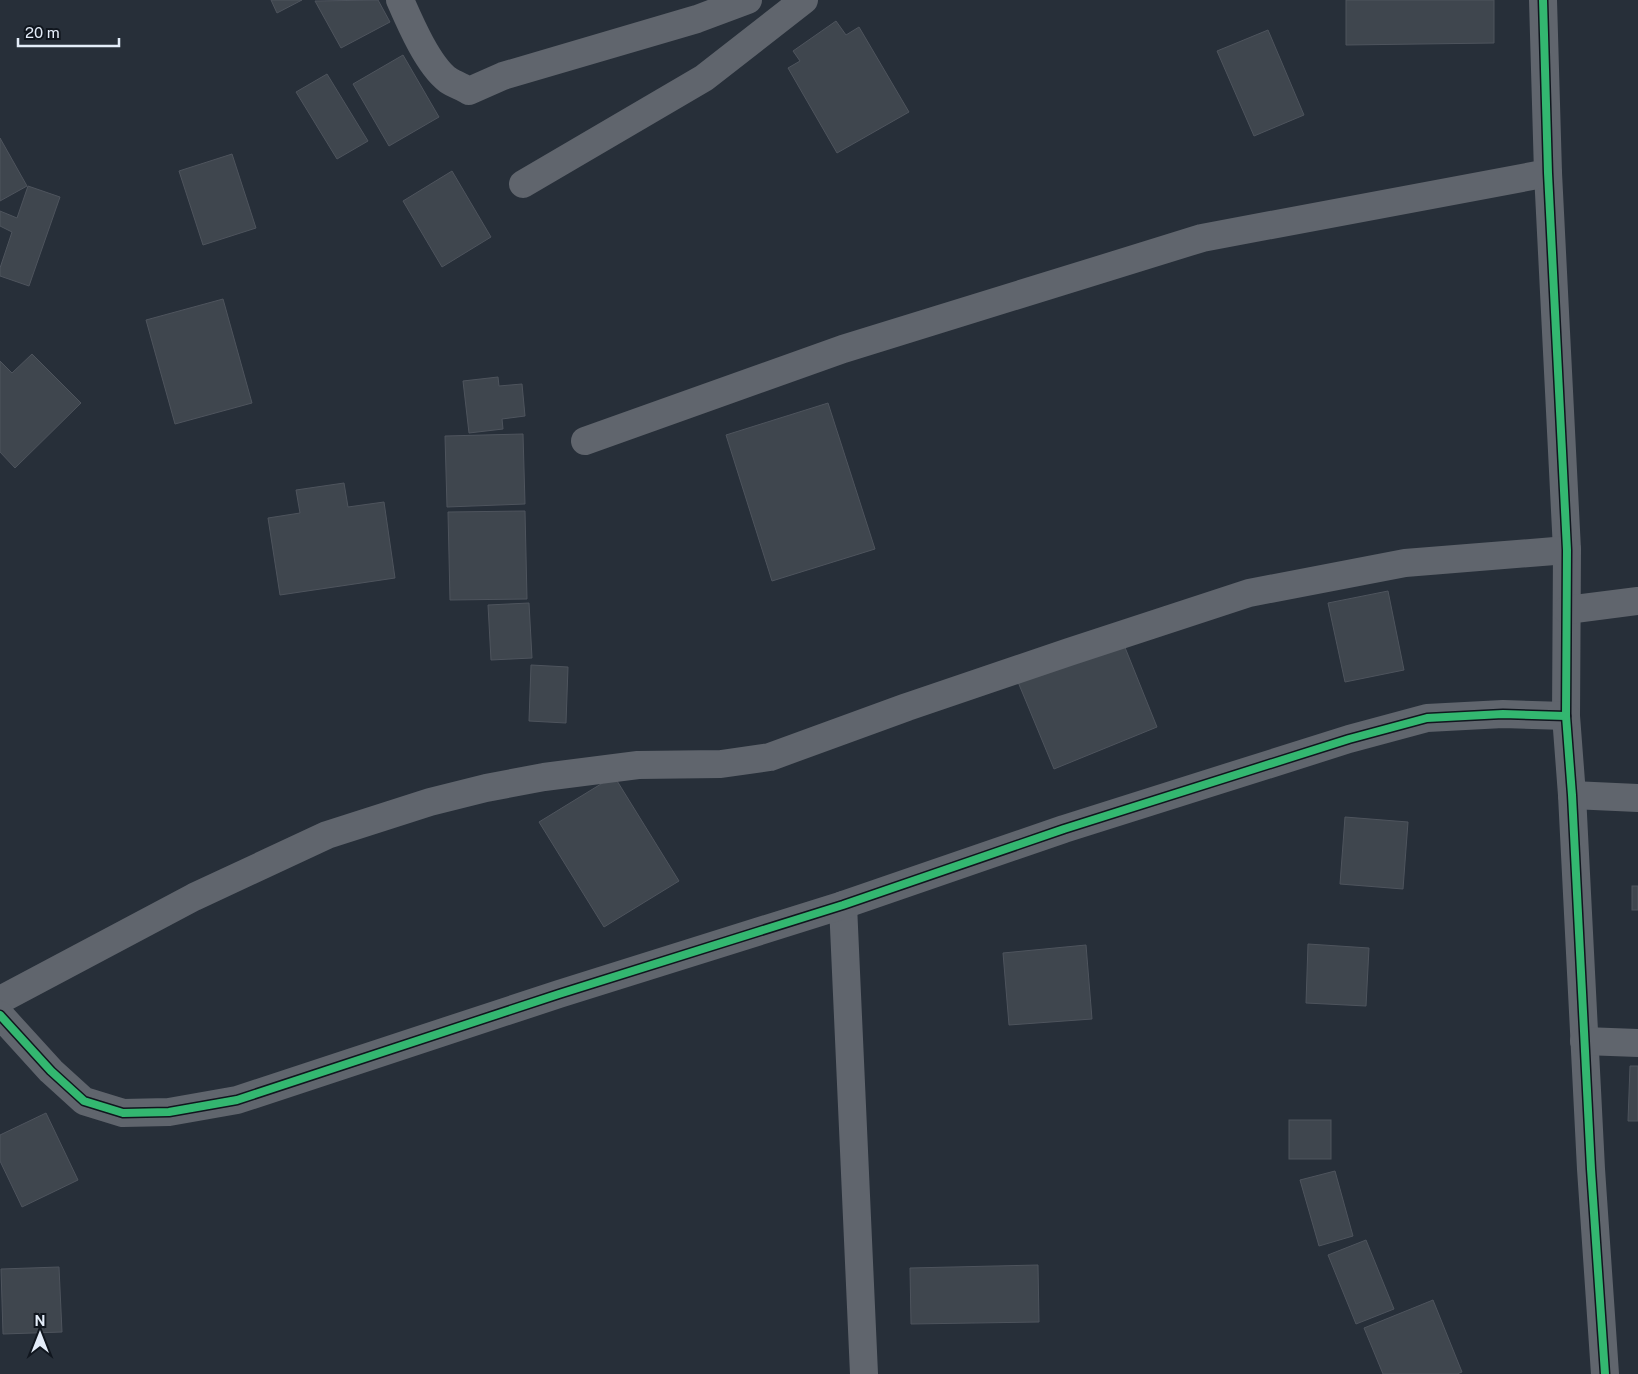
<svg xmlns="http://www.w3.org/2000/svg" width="1638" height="1374" font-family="'Public Sans',sans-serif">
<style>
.building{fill:#3f464e;stroke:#4e545d}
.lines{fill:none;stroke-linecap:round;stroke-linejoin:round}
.minor{stroke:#60656d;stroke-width:28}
.cycleway-casing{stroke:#10161e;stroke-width:11}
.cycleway{stroke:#33b770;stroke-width:8}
</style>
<rect width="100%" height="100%" fill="#272f39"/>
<g class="building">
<path d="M271 0H302L277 13Z"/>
<path d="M378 0 390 22 341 48 315 1Z"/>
<path d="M1346 0H1494V43L1346 45Z"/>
<path d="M836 21 846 35 859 27 909 112 837 153 788 68 800 61 793 51Z"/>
<path d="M1268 30 1304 115 1254 136 1217 51Z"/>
<path d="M403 55 439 117 389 146 353 84Z"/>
<path d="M327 74 368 141 337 159 296 92Z"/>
<path d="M0 138 27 186 0 201Z"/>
<path d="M232 154 256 228 203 245 179 171Z"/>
<path d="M452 171 491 237 442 267 403 201Z"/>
<path d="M28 186 60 197 29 286 0 276V268L12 232 0 226V211L17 218Z"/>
<path d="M223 299 252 403 175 424 146 320Z"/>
<path d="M32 354 81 403 15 468 0 452V361L12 373Z"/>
<path d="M498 377 499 386 522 384 525 416 502 419 503 429 469 433 463 381Z"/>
<path d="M828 403 875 549 772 581 726 435Z"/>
<path d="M523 434 525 504 447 507 445 436Z"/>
<path d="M344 483 348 507 384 502 395 578 280 595 268 518 300 513 296 490Z"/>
<path d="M525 511 527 599 450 600 448 512Z"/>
<path d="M1388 591 1404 670 1345 682 1328 603Z"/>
<path d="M529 603 532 658 491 660 488 605Z"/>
<path d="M1122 640 1157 727 1054 769 1018 682Z"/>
<path d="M531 665 568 667 566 723 529 721Z"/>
<path d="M614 776 679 881 604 927 539 822Z"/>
<path d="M1345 817 1408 822 1403 889 1340 884Z"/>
<rect x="1632" y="886" width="6" height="24"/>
<path d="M1308 944 1369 948 1366 1006 1306 1003Z"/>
<path d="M1086 945 1092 1019 1009 1025 1003 953Z"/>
<path d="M1630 1066H1638V1121H1628Z"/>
<path d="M46 1113 78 1180 22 1207 0 1161V1135Z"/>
<rect x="1289" y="1120" width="42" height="39"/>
<path d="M1335 1171 1353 1236 1319 1246 1300 1180Z"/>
<path d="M1366 1240 1394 1309 1356 1324 1328 1255Z"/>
<path d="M1038 1265 1039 1322 911 1324 910 1268Z"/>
<path d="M59 1267 62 1332 3 1334 1 1269Z"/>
<path d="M1433 1300 1462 1372 1457 1374H1383L1364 1328Z"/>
</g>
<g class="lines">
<g class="minor">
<path d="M400 0C410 23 428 65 448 80 454 84 462 87 469 91L503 76 697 19 748 0"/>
<path d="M1543 0 1548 173 1567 550 1566 716 1572 795 1591 1169 1605 1374"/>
<path d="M523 184 704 78 804 0"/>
<path d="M585 441 843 349 1202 238 1548 173"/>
<path d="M1567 610 1638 601"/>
<path d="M1572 795 1638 798"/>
<path d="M843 905 864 1374"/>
<path d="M0 1000 194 897 327 835 430 802 486 788 544 777 638 765 721 764 770 757 907 707 1069 652 1249 593 1405 563 1567 550"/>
<path d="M0 1015 51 1071 84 1101 123 1113 169 1112 237 1100 559 994 843 905 1064 829 1349 739 1427 718 1503 714 1566 716"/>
<path d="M1584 1041 1638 1043"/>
</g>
<g class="cycleway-casing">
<g id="cycleway">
<path d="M1543 0 1548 173 1567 550 1566 716 1572 795 1591 1169 1605 1374"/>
<path d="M0 1015 51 1071 84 1101 123 1113 169 1112 237 1100 559 994 843 905 1064 829 1349 739 1427 718 1503 714 1566 716"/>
</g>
</g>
<use href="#cycleway" class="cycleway"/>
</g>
<g transform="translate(40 1334)" stroke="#10161e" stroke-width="4" paint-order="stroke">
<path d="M0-4L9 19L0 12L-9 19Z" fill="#e4edf9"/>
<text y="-8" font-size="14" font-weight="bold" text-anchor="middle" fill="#e4edf9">N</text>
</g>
<path d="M18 38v8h101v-8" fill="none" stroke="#e4edf9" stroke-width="2.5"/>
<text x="25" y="38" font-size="15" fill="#e4edf9" stroke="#10161e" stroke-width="4" paint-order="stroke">20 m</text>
</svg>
